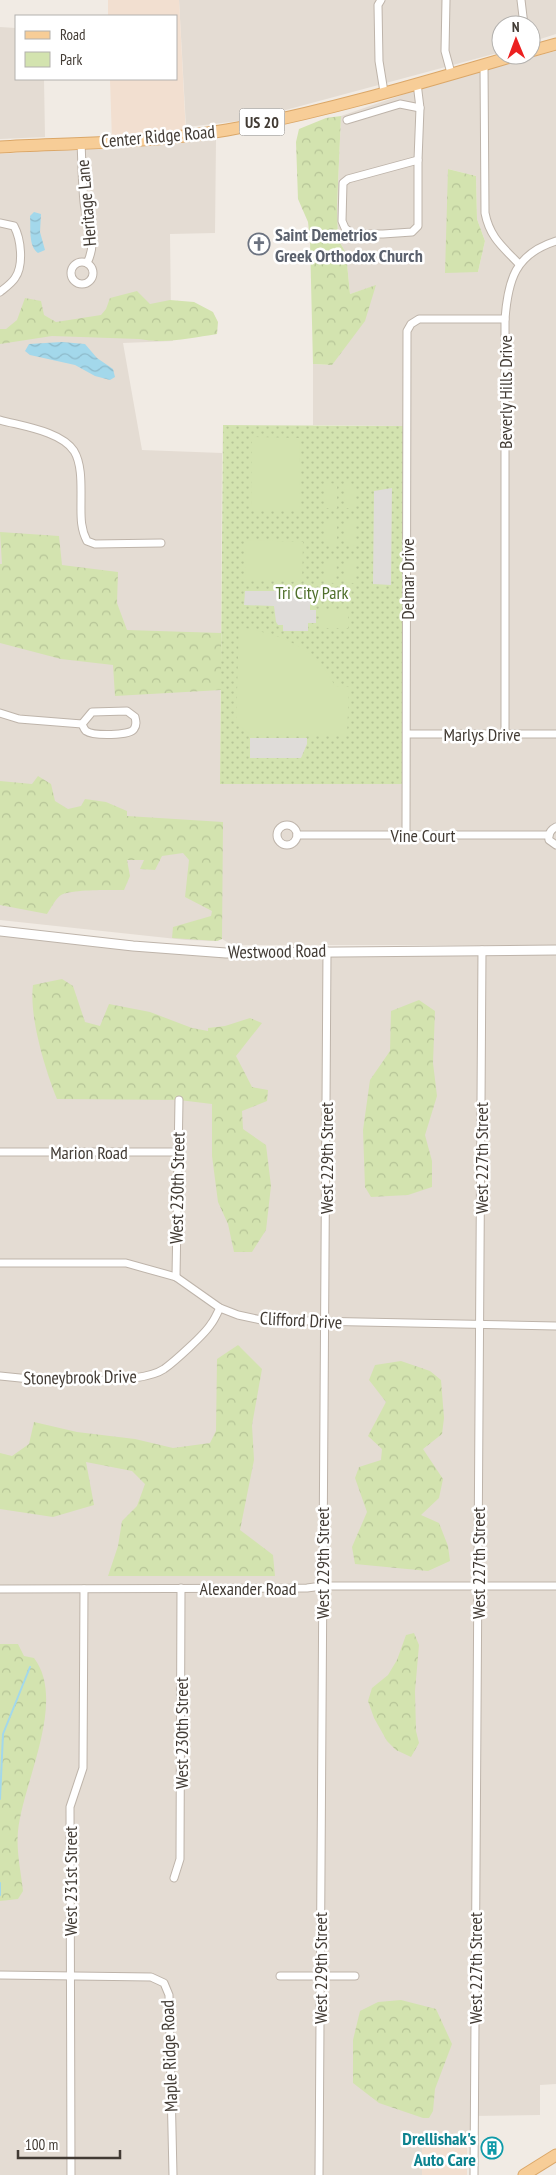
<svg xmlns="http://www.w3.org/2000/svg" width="556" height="2175" font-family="'PT Sans Narrow',sans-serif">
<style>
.residential{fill:#e4dcd3;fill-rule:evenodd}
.commercial{fill:#f2dfd0}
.green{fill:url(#green-dots)}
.forest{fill:url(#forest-crowns)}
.pitch{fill:#d3e3af}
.parking{fill:#dfdcd9}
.water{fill:url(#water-waves)}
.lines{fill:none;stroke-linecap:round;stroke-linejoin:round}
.stream{stroke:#a3d8eb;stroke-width:2}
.minor-casing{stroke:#beb4aa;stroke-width:9}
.tertiary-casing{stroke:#beb4aa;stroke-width:11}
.primary-casing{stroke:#dba768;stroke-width:13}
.minor{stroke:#fff;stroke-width:7}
.tertiary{stroke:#fff;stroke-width:9}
.primary{stroke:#f7cd97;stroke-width:11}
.labels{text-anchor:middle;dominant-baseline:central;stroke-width:5;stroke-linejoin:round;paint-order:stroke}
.shield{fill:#fff;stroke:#7b7671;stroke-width:1}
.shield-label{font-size:16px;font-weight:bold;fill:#423b34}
.street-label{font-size:18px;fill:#423b34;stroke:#fff}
.worship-label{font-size:18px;font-weight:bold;fill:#5b616d;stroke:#fff;text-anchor:start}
.park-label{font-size:18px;fill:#50702c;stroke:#fff}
.culture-label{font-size:18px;font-weight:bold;fill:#0d838f;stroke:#fff;text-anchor:end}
</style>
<defs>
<pattern id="green-dots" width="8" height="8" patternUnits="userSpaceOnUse" patternTransform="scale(1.25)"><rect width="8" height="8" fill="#d3e3af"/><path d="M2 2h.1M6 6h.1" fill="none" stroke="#b6c497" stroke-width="1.8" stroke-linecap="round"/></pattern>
<pattern id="forest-crowns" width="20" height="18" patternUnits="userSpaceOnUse" patternTransform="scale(1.25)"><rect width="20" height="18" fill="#d3e3af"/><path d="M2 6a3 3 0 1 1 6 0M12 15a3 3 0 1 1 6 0" fill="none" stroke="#b6c497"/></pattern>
<pattern id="water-waves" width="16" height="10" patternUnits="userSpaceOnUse" patternTransform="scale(1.25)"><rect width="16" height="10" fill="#a3d8eb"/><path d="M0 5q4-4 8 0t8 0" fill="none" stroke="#8ebaca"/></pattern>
</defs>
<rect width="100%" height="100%" fill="#f1ebe4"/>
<g class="residential">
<path d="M179 0H556V34L531 42V25H501V52L248 120 186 127Z"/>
<path d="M0 27 16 28V79H44L45 137 0 139Z"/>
<path d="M556 51V945H232L222 939 217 941 186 940 0 920V154L216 140 215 233 170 234 171 316 173 341 123 343 142 450 222 453 220 784H402L403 426 313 425V364L332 365 375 286 350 294 346 253 338 239 337 207 341 116 454 77ZM448 169 476 176 477 219 485 241 478 272Z"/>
<path d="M0 930 208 951 556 953V2084L540 2085V2115L470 2116V2147H422V2175H0Z"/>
</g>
<g class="commercial">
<path d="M108 0H179L186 135 112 141 110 79H176V16H108Z"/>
<rect x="422" y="2147" width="45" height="28"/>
</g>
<path class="green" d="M223 425 403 426 402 784H220Z"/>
<g class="forest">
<path d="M341 116 337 207 338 239 346 253 350 294 376 285 365 321 332 365 313 364 310 240 308 222 298 199 296 142 299 129 326 118Z"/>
<path d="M448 169 476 176 477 219 485 241 478 272 445 273Z"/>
<path d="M137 291 150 304 170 300 194 302 213 312 218 322 217 334C191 338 165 344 139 339L52 336 0 344V329H6L17 320 25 298 41 301 44 315 56 322 101 315 106 309 110 298Z"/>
<path d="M0 532 59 536 62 565 118 572 117 603 127 630 221 633V690L115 696 113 665 61 659 0 643V564H2Z"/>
<path d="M38 776 51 784 55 801 68 809 81 806 85 799 106 802 127 811V816L223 822 222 939 217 941 172 938 173 927 211 916 212 911 185 897 189 860 183 853 162 856 155 870 140 869 144 860H127L130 876 124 890C111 890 71 889 61 895 56 898 51 908 47 914L0 905V781L32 784Z"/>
<path d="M62 979 73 986 85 1022 100 1026 109 1004 150 1012 192 1028 208 1031V1028L225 1026 250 1018 262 1023 236 1056 252 1087 268 1090 267 1101 242 1111 243 1129 266 1145 271 1186 266 1230 252 1252H234L228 1224 218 1202 212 1156V1104L179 1100 57 1099C45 1069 29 1017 33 985Z"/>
<path d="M419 1000 435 1011 433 1063 437 1096 425 1135 432 1161V1187L408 1195 371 1197 365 1187 363 1130 370 1080 390 1051 391 1011Z"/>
<path d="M238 1345 262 1369 252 1425 254 1460 240 1530 273 1555 275 1576H108L118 1546 122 1521 137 1506 145 1484 132 1471 86 1462 94 1505 53 1517 0 1509V1453L12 1456 29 1444 34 1422 77 1432 135 1439 173 1448 210 1443 216 1431 217 1359Z"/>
<path d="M401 1361 430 1371 441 1380 444 1418 442 1434 423 1449 443 1479 439 1498 421 1515 439 1523 448 1546 450 1561 428 1571 355 1564 352 1547 367 1512 355 1478 359 1467 381 1460 382 1449 368 1436 386 1402 369 1380 375 1365Z"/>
<path d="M414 1633 419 1645 415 1691 416 1731 419 1743 411 1757 396 1750 387 1741 374 1718 368 1701 372 1688 388 1675 397 1660 406 1635Z"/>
<path d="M0 1644H18L24 1656 34 1658C67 1701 23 1782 18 1831 16 1850 21 1872 23 1891L18 1899 0 1901Z"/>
<path d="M401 2000 436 2009 452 2044 435 2089 433 2111 429 2118H423L379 2103 353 2083V2040L360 2011 378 2002Z"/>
</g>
<g class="pitch">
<path d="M252 437 300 438 299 509H251Z"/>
<path d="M326 483 337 484V508H326Z"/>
<path d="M345 484H356V508H344Z"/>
<rect x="325" y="521" width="12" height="24"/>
<path d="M344 521H356L355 546 344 545Z"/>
<path d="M246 540 303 542 302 582 245 580Z"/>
<path d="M325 559H337L336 583H325Z"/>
<rect x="344" y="559" width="11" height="24"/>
<rect x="319" y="610" width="29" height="18"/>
<path d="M239 627C280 634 315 646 335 686L349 687 347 734H250L236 723Z"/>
</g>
<g class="parking">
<path d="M392 488 391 585 373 584 374 491Z"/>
<path d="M245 591H310V610H316V623H308V631H283V625H278L276 622 274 606 244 605Z"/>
<path d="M250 738H307V744L301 758H250Z"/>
</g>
<g class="water">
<path d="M34 212 41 214 40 232 45 250 38 253C28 246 31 227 30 216Z"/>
<path d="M62 342 85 344 97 358 113 369 115 377 110 380 95 376 75 365 30 355 25 351 29 344Z"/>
</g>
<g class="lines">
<g class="stream">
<path d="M0 1799 3 1734 30 1667"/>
<path d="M0 1883V1895"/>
</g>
<g class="minor-casing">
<g id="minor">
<path d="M381 0 378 5 379 61 384 92"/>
<path d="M446 0 445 51 451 73"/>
<path d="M521 0 524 25"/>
<path d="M484 65 485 213C490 238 503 247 519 264"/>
<path d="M417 83 420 108 418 160"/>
<path d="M347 120 400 104 420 108"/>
<path d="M81 143C82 162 82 182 84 202 86 225 99 239 87 263"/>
<path d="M418 160V226L412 232 383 234H353L345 228 342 221 343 183 348 179Z"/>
<path d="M0 223 14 226C21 239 24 265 15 278 12 283 5 288 0 292"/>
<circle cx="82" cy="273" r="11"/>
<path d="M0 420C21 426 61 431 74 451 82 464 81 485 81 500 81 515 80 528 87 541L95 544 161 543"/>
<path d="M127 711 135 717C136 721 137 725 134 729 130 736 93 736 86 731 84 729 83 726 82 724L92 712Z"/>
<path d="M0 713 19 719 82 724"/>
<path d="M407 734H556"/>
<path d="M505 734V319C508 280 515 254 556 241"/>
<circle cx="287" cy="835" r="10"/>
<path d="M556 827C550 830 548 834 549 840L556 845"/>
<path d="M297 835H549"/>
<path d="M406 835 407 331 411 324 419 319H505"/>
<path d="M0 1152H178"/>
<path d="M0 1263H126L176 1277 220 1308 238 1315 261 1320 556 1326"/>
<path d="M176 1277 179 1100"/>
<path d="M0 1376C34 1380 137 1387 164 1369 174 1362 205 1334 211 1324 215 1319 217 1313 220 1308"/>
<path d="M0 1589 307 1588 322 1586H556"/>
<path d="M174 1878 180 1859 181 1588"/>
<path d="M0 1975 151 1977 164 1983 169 1995 173 2175"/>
<path d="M280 1976H355"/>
<path d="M71 2175 70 1807 83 1768 84 1589"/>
<path d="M319 2175 327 951"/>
<path d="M474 2175 482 950"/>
</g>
</g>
<g class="tertiary-casing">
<path id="tertiary" d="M0 931 133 946 226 953 556 950"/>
</g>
<g class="primary-casing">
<g id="primary">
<path d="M531 51 556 44"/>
<path d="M0 147C75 143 152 143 227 130 325 112 421 83 517 55"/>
<path d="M524 2175 556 2155"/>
</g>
</g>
<use href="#minor" class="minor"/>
<use href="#tertiary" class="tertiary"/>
<use href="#primary" class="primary"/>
</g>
<defs>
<g id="church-ring" transform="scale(1.125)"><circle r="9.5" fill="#fff" stroke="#6b7280" stroke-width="1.5"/><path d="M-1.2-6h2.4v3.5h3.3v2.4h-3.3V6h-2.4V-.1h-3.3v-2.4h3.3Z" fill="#6b7280"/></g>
<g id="building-ring" transform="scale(1.125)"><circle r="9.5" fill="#fff" stroke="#0f9aa8" stroke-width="1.5"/><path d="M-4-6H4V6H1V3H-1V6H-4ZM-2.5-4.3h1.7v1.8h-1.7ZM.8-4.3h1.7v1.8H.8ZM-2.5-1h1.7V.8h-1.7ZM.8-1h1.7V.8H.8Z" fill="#0f9aa8"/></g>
</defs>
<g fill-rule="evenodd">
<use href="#church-ring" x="259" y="244"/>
<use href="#building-ring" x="492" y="2148"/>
</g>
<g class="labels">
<rect class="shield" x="239.5" y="108.5" width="45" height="27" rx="4"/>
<g class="shield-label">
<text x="262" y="122">US 20</text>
</g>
<g class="street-label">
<text transform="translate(158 136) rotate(-5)">Center Ridge Road</text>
<text transform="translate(86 203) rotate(-95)">Heritage Lane</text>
<text transform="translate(505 392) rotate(-90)">Beverly Hills Drive</text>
<text transform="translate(407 579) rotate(-90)">Delmar Drive</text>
<text x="482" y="734">Marlys Drive</text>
<text x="423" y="835">Vine Court</text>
<text transform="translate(277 951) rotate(-1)">Westwood Road</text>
<text x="89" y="1152">Marion Road</text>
<text transform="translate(326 1158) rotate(-90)">West 229th Street</text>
<text transform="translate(481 1158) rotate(-90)">West 227th Street</text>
<text transform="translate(177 1188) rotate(-89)">West 230th Street</text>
<text transform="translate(301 1320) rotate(3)">Clifford Drive</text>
<text transform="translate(80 1377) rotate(-1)">Stoneybrook Drive</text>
<text transform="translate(322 1563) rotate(-90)">West 229th Street</text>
<text transform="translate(478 1563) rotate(-90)">West 227th Street</text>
<text x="248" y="1588">Alexander Road</text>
<text transform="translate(181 1733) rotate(-90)">West 230th Street</text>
<text transform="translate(70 1881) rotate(-90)">West 231st Street</text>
<text transform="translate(320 1968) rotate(-90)">West 229th Street</text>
<text transform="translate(475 1968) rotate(-90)">West 227th Street</text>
<text transform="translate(169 2056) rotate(-92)">Maple Ridge Road</text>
</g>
<g class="worship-label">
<text x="275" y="234">Saint Demetrios<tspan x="275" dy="21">Greek Orthodox Church</tspan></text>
</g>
<g class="park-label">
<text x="312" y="592">Tri City Park</text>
</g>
<g class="culture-label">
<text x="476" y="2138">Drellishak's<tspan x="476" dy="21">Auto Care</tspan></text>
</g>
</g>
<rect x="15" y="15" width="162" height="65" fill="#ffffff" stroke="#b3b1ae"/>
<rect x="25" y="31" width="25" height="8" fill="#f7cd97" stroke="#b3b1ae"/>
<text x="60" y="40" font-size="15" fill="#423b34">Road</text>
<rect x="25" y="52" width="25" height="15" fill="#d3e3af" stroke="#b3b1ae"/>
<text x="60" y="65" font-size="15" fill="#423b34">Park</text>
<g transform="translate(516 40) rotate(359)"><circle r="24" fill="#ffffff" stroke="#b3b1ae"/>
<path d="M0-4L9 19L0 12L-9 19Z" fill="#ec2020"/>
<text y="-8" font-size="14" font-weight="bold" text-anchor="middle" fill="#423b34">N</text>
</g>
<path d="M18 2150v8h102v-8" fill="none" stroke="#423b34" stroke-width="2.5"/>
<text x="25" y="2150" font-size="15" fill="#423b34" stroke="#ffffff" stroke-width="4" paint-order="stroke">100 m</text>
</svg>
